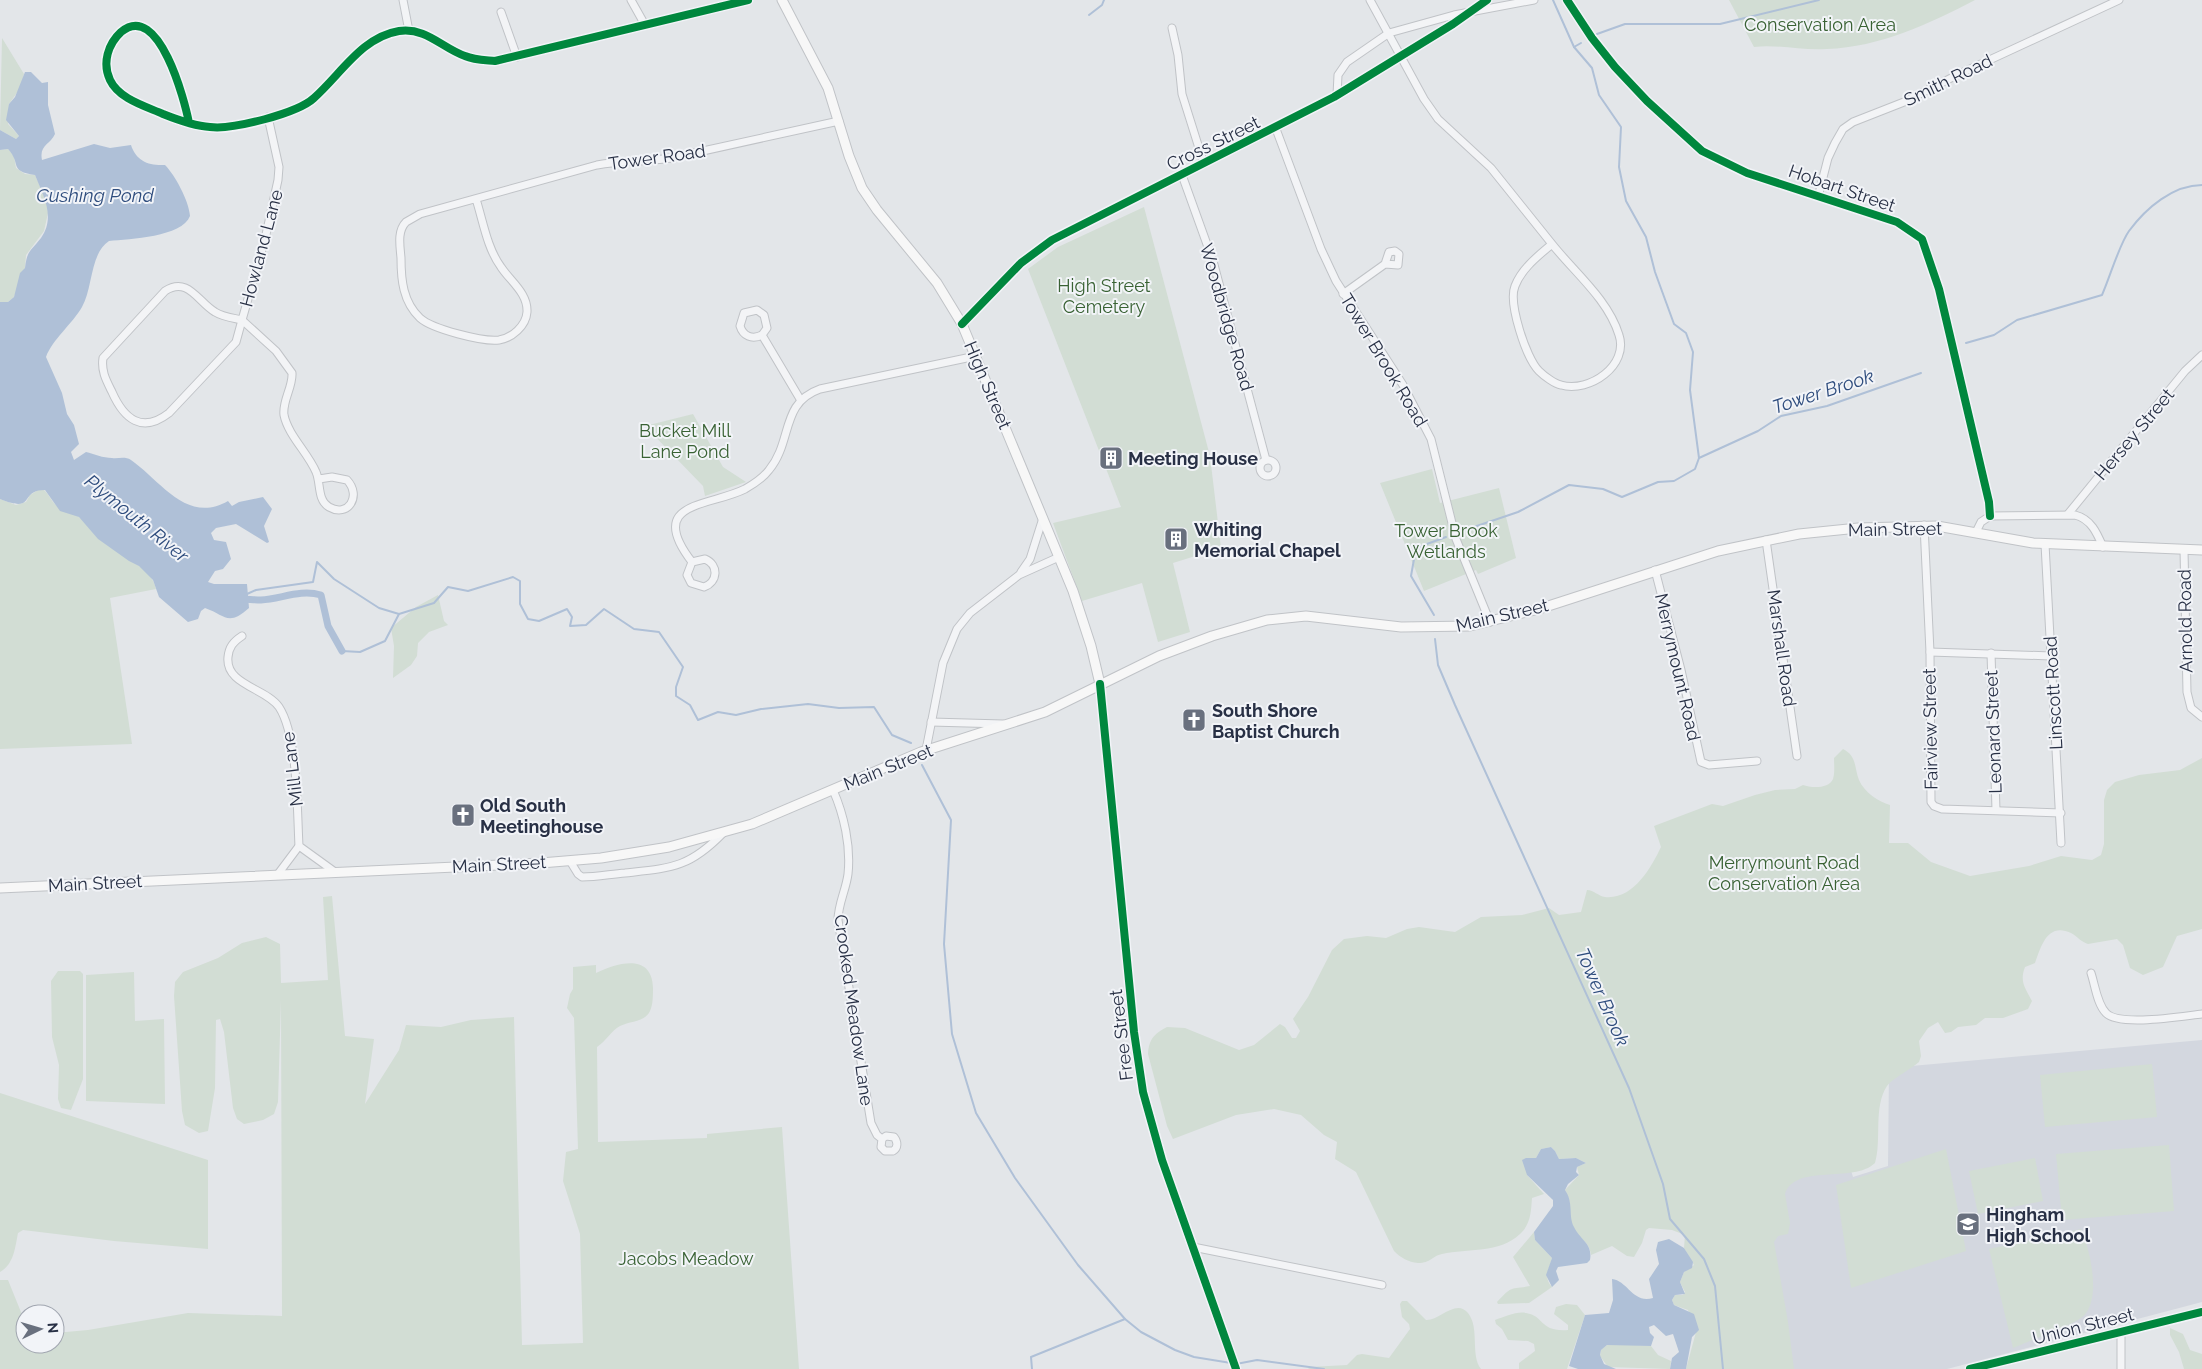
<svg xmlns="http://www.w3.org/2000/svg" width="2202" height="1369" font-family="Raleway,sans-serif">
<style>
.built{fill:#d3d7df}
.green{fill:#d2ddd4}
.water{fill:#afc0d7}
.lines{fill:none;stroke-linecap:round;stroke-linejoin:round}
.stream{stroke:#afc0d7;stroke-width:2}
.canal{stroke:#afc0d7;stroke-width:7}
.minor-casing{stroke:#c0c3c7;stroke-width:9}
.major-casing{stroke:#c0c3c7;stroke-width:11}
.minor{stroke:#f3f4f6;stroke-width:7}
.major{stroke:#f7f7f7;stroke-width:9}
.cycleway-casing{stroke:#f2f4f8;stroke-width:11}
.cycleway{stroke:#00873e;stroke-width:8}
.labels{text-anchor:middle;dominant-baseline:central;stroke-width:4;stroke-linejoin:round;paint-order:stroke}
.park-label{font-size:18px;fill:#396234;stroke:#f2f4f8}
.street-label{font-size:18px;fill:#283045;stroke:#f2f4f8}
.poi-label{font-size:18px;font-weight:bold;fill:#283045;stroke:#f2f4f8;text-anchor:start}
.water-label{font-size:19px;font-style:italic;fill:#2e4c7d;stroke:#f2f4f8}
</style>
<rect width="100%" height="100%" fill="#e3e6e9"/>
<path class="built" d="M2202 1040V1302L1947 1369H1722L1822 1074 1853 1177 1888 1166 1889 1068Z"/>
<g class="green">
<path d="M1729 0H1975C1929 24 1880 47 1827 49 1803 51 1778 44 1754 47Z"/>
<path d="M2 38 24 74 21 87 9 104 8 124 19 136 16 139 0 130Z"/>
<path d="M8 149 14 156 16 168 25 174 35 175 47 202 48 213 44 231 26 255 25 268 14 297 8 302H0V150Z"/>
<path d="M1144 207 1210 456 1221 548 1173 563 1190 632 1158 642 1142 583 1082 601 1053 523 1121 507 1028 269 1058 247Z"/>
<path d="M693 414 723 467 746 482 705 496 703 486 645 426Z"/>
<path d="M1432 469 1440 503 1499 488 1516 558 1478 574 1476 570 1424 591 1380 483Z"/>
<path d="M38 490H44C49 494 51 501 56 505 62 513 72 512 79 517 86 522 91 531 97 537 113 553 152 565 156 589L110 598 132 744 0 749V499L16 505 26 502 30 495Z"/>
<path d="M438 595 444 621 448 625 429 632 418 643 417 656 411 665 393 678 394 646 391 628 416 607Z"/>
<path d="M1843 749C1857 756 1854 767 1859 780 1864 792 1879 802 1890 805L1889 843H1908L1931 862 1970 876 2029 866 2061 856 2092 860 2101 855 2104 844V800L2107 790 2115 782 2139 775 2180 770 2202 758V929L2177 936 2163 967 2143 975 2130 968 2123 945 2117 939 2088 944C2081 942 2077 936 2071 933 2047 922 2041 947 2035 963L2025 967C2019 982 2026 989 2032 1001L2028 1009 2003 1018H1985L1976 1025 1958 1027 1951 1032 1945 1033 1938 1022 1928 1028 1919 1041 1921 1056 1919 1062C1911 1069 1892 1079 1887 1086 1873 1107 1882 1140 1875 1163 1853 1184 1795 1163 1785 1194L1790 1223 1788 1234 1778 1236 1774 1242 1788 1322 1794 1369H1686L1696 1332 1688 1310 1674 1305 1672 1300 1675 1295H1683L1685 1292 1680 1282 1684 1272 1694 1265 1684 1248 1685 1235 1672 1230 1649 1228 1646 1230 1642 1243 1634 1257 1627 1256 1612 1246 1591 1255C1590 1241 1576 1237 1572 1225 1568 1212 1573 1205 1565 1190L1579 1175 1577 1167 1586 1163 1576 1158 1559 1159 1555 1151 1551 1147 1541 1149 1536 1158H1526L1527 1175 1544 1194 1532 1198C1531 1211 1531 1224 1520 1234 1499 1254 1468 1248 1442 1254 1432 1256 1431 1263 1418 1263 1408 1262 1401 1258 1394 1251L1356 1172 1335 1159 1337 1142 1324 1135 1301 1115 1274 1109 1236 1115 1173 1139 1167 1126 1148 1054C1149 1039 1154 1034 1167 1027L1185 1028 1239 1050 1254 1045 1280 1024 1285 1027 1292 1038H1296L1300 1031 1293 1019 1308 997 1332 950 1344 939 1367 936 1386 938 1407 929 1419 927 1455 932 1481 917 1522 915 1549 908 1559 915 1581 912 1587 890C1594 890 1598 896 1605 897 1633 900 1651 868 1661 847L1654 826 1712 804 1723 806 1755 795 1775 790 1795 789 1803 785C1811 788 1829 789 1833 779 1835 773 1834 764 1834 758Z"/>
<path d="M332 896 345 1036 374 1039 365 1104 399 1050 406 1025 441 1027 471 1020 514 1017 522 1345 583 1343 580 1234 563 1181 566 1152 578 1149 574 1018 567 1008 570 994 573 989V967L596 965V973C617 963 652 952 653 988 653 995 653 1005 650 1011 645 1022 630 1021 620 1026 611 1031 606 1041 597 1047L598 1142 707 1138V1134L782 1127 799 1369H0V1280H8L25 1322V1344H55V1333L88 1330 188 1313 282 1316 281 1000 278 1102 274 1114 263 1120 244 1124 237 1119 233 1108 224 1032 220 1019 216 1020 215 1088 208 1131 199 1133 185 1125 182 1111 174 996 175 982 183 972 218 958 242 943 266 937 280 944 281 983 328 980 323 897Z"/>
<path d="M58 971H80L83 974V1079L71 1110 61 1108 58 1099 59 1065 52 1037 51 981Z"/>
<path d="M134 972 135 1021 164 1019 165 1104 86 1101V975Z"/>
<path d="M2152 1064 2157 1117 2045 1127 2040 1075Z"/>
<path d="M0 1093 208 1160V1249L114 1241 23 1230 18 1233C15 1248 14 1264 0 1272Z"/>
<path d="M2169 1145 2174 1211 2062 1220 2056 1154Z"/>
<path d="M1946 1149 1966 1251 1851 1288 1836 1185Z"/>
<path d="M2035 1158 2043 1201 1978 1214 1969 1171Z"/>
<path d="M2081 1229C2090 1249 2103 1302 2081 1318 2066 1328 2031 1340 2013 1348L1989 1249Z"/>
<path d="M1534 1232 1535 1240 1552 1258C1549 1270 1543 1277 1552 1287L1529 1303 1498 1304 1497 1302C1513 1285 1509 1290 1530 1286L1513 1257Z"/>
<path d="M1402 1301H1407L1426 1320C1439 1321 1456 1298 1468 1313 1480 1328 1470 1355 1481 1369H1308L1310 1367 1347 1365 1357 1355 1362 1354 1389 1358 1410 1329 1409 1324 1402 1317 1400 1304Z"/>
<path d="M1566 1304 1577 1305 1585 1315 1567 1369H1519V1363L1535 1351 1534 1344 1528 1341 1508 1340 1502 1329 1496 1324 1495 1320C1504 1317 1517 1311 1526 1313 1545 1316 1539 1332 1568 1330V1325L1554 1314 1556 1307Z"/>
<path d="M2170 1328 2183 1334 2190 1350 2202 1354V1369H2184L2179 1352 2170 1335Z"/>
<path d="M1621 1344 1651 1346 1658 1355 1671 1361 1670 1369 1608 1367 1600 1356 1601 1350 1607 1345Z"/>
</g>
<g class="water">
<path d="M25 72H31L42 83 48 82V105L55 134C50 145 39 145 42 160L94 144 110 148 131 145C136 161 149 166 165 165 175 175 189 201 190 216 182 237 130 239 109 241 90 253 93 288 82 307 73 323 52 340 46 357L62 393 67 414 74 425 79 444 71 452 74 460 86 452C94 454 103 458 112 458 118 459 125 456 131 460 160 480 187 525 228 501L232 506 239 502 263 497 272 509 264 526 269 542 267 543 236 524 216 528 211 533 214 540 226 542 231 559 223 569 215 571 208 582 214 584H247L249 608C228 627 225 615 205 608L201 611 198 619 188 622 159 597 153 580 139 566 129 561 98 539 79 517 60 511 45 490C18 490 37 514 0 499V302H8L14 297 20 273 25 268C27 250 31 251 41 238 56 217 43 195 35 175 8 171 22 164 8 149L0 150V130L16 139 19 136 6 120 9 104 15 97Z"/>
<path d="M1551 1147 1555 1151 1559 1159 1576 1158 1586 1163 1577 1167 1576 1172 1579 1175 1568 1184 1565 1190C1574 1203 1568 1216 1574 1227 1580 1240 1593 1243 1590 1260L1587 1263 1558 1267 1556 1271 1559 1280 1552 1287 1546 1275 1552 1258 1535 1240 1534 1232 1553 1206V1200L1527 1175 1522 1160 1526 1158H1536L1541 1149Z"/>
<path d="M1669 1239 1684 1248 1693 1262 1692 1268 1684 1272 1680 1282 1685 1294 1675 1295 1672 1300 1674 1305 1694 1314 1699 1330 1692 1337 1686 1369H1670L1672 1358 1679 1352 1673 1334 1666 1336 1654 1325 1649 1327 1650 1333 1654 1337 1651 1346 1607 1345 1601 1350 1600 1355 1604 1364 1616 1369H1578L1569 1366 1585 1315 1609 1313 1613 1300 1612 1279C1628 1281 1633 1304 1653 1298L1649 1279 1659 1264 1656 1250 1658 1242Z"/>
</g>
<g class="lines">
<g class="stream">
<path d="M1553 0 1574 47 1592 68 1599 95 1621 127 1619 167 1626 201 1646 237 1655 272 1674 324 1686 333 1693 352 1690 390 1699 458"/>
<path d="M1089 15 1102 5 1104 0"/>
<path d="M1597 34 1625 24H1720L1819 0"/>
<path d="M1574 47 1581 43"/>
<path d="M1966 343 1994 335 2017 320 2102 295C2110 277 2119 245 2129 231 2146 208 2173 185 2202 185"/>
<path d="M1465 530 1518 512 1569 485 1603 489 1622 497 1658 482 1674 481 1695 469 1699 458 1758 431 1781 416 1827 406 1921 373"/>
<path d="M247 594 256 590 313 582 317 562 334 579 379 608 399 614 434 603 448 587 468 591 513 577 520 581V604L528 619 539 621 567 609 572 617 570 626 586 625 604 609 634 629 659 632 683 667 676 687V696L690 705 698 720 718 712 736 715 761 709 808 704 839 708 874 707 892 735 911 743"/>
<path d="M1434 615 1411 576 1416 548 1446 537"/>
<path d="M1435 639 1438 665 1455 705 1629 1088 1663 1184 1670 1219 1704 1259 1715 1286 1723 1369"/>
<path d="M342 651 360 652 385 641 399 614"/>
<path d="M922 765 951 820 944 944 952 1034 976 1113 1015 1178 1078 1265 1125 1319 1141 1332 1175 1350 1194 1357 1231 1363"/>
<path d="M1236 1364 1257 1360 1324 1369"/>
<path d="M1032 1369 1031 1357 1125 1319"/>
</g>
<path class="canal" d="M241 599C247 599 254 600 261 600 281 599 300 589 321 595L328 626 342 651"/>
<g class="minor-casing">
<g id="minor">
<path d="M403 0 409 31"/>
<path d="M631 0 645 25"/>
<path d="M1370 0 1424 99 1438 119 1491 168 1552 244C1538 256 1522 268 1515 286 1508 303 1526 358 1539 371 1544 376 1555 384 1561 385 1590 393 1629 365 1619 335 1608 299 1574 272 1552 244"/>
<path d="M1567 0 1592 38 1615 67 1647 101 1702 151 1747 173 1897 222 1922 239 1939 289 1989 502 1990 516"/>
<path d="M501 12 517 57"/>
<path d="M1172 28 1178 55 1182 94 1204 164"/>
<path d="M1337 95 1338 75 1347 62 1389 33 1454 15 1534 0"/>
<path d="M189 123C185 102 159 0 121 32 108 44 102 63 110 80 119 99 145 106 163 114 178 120 194 126 210 127 233 130 298 113 314 98 341 74 362 37 399 31 426 27 442 48 465 56 474 60 485 60 495 61L748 0"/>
<path d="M1276 129 1321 249 1336 281 1403 385 1431 439 1456 539 1490 622"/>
<path d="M1182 175 1213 261 1266 460"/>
<path d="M1818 197 1828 158 1835 143 1843 129 1853 122 1904 102 1957 75 2119 0"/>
<path d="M476 199C483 221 487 248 501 267 510 281 528 293 527 312 526 326 512 338 499 340 483 342 432 329 420 318 403 302 401 280 401 258 400 246 397 231 406 222L420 214 597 165C622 160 646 162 671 158L839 121"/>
<path d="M1343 294 1385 264 1398 265 1399 254 1395 251 1389 252 1385 264"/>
<path d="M242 320 236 342 169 413C142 434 124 419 112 392 106 380 101 371 103 358L165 291C188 276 198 302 215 312 223 317 233 318 242 320L265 239 278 180 279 167 268 117"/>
<path d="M242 320 276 351 292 373C293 387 282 401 284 415 288 435 308 453 316 472 321 483 317 500 329 507 348 518 362 496 347 480L332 477 319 479"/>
<path d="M962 324 1021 263 1052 240 1334 97 1453 24 1487 0"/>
<path d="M762 335C752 340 743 336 740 326L744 313 757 310 764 315 767 328 762 335 800 399"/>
<circle cx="1268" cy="468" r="8"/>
<path d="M2068 514 2185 371 2202 355"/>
<path d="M1924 525 1930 652 1931 802 1934 806 1942 809 2061 813"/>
<path d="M1976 532 1981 522 1990 516 2075 515C2091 519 2097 533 2103 547"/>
<path d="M1766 540 1797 756"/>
<path d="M2045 544 2061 843"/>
<path d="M2184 550 2187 692 2191 708 2202 717"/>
<path d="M692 562 687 575 691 583 704 587C718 582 719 565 705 559L692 562C645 501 709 507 745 489 754 484 763 478 769 470 793 441 780 403 820 389L976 356"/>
<path d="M1655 570 1681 670 1701 762 1709 765 1757 761"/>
<path d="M1021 572 1030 559 1043 518"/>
<path d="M242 636C233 642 229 647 228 657 225 685 266 688 279 707 298 736 297 810 299 846L335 872"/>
<path d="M1930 652 2051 656"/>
<path d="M1991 653 1996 810"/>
<path d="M1100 684 1134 1032 1143 1092 1162 1160 1236 1369"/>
<path d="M931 722 1003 724"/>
<path d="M926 750 943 663 957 629 970 613 1019 575 1059 557"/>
<path d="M833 790C844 815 851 846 848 874 846 890 838 904 838 920L871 1123 877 1135 882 1139 886 1136 894 1137C898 1142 898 1148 893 1151H885L881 1147 882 1139"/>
<path d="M570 861 578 874 582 877C597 877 611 874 625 873 671 868 689 868 723 833"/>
<path d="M278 874 299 846"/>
<path d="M2091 973C2095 985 2097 1004 2106 1013 2119 1027 2183 1016 2202 1014"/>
<path d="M1193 1247 1382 1285"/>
<path d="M2121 1332V1369"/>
<path d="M1970 1369 2202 1312"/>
</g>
</g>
<g class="major-casing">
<g id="major">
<path d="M782 0 828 88 849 156 862 188 877 210 937 283 962 324 1073 591 1091 646 1100 684"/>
<path d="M0 888 541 863 601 858 669 847 752 824 921 752 1045 712 1159 656 1212 636 1267 620 1306 616 1401 627 1470 626 1539 609 1718 551 1799 534 1858 528 1937 526 2033 543 2202 550"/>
</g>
</g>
<use href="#minor" class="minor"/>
<use href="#major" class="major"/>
<g class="cycleway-casing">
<g id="cycleway">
<path d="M1567 0 1592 38 1615 67 1647 101 1702 151 1747 173 1897 222 1922 239 1939 289 1989 502 1990 516"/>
<path d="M189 123C185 102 159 0 121 32 108 44 102 63 110 80 119 99 145 106 163 114 178 120 194 126 210 127 233 130 298 113 314 98 341 74 362 37 399 31 426 27 442 48 465 56 474 60 485 60 495 61L748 0"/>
<path d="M962 324 1021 263 1052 240 1334 97 1453 24 1487 0"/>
<path d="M1100 684 1134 1032 1143 1092 1162 1160 1236 1369"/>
<path d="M1970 1369 2202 1312"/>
</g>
</g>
<use href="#cycleway" class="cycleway"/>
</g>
<defs>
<g id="building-square" transform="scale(1.25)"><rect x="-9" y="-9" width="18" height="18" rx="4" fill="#69707e" stroke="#f2f4f8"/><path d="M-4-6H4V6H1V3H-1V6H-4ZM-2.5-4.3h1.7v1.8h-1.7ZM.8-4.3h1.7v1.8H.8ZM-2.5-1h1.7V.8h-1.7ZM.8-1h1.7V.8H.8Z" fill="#fff"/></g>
<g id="church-square" transform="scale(1.25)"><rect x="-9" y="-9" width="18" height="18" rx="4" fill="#69707e" stroke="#f2f4f8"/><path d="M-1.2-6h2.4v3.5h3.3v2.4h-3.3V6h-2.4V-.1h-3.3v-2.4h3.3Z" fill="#fff"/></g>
<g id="school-square" transform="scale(1.25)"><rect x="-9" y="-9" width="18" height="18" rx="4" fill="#69707e" stroke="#f2f4f8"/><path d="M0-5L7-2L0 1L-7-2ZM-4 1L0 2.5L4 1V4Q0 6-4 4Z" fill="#fff"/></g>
</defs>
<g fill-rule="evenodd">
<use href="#building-square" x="1111" y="458"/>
<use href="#building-square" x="1176" y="539"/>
<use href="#church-square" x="1194" y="720"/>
<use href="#church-square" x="463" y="815"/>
<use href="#school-square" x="1968" y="1224"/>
</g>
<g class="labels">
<g class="park-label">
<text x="1820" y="24">Conservation Area</text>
<text x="1104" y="285">High Street<tspan x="1104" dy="21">Cemetery</tspan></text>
<text x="685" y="430">Bucket Mill<tspan x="685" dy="21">Lane Pond</tspan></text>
<text x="1446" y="530">Tower Brook<tspan x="1446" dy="21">Wetlands</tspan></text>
<text x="1784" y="862">Merrymount Road<tspan x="1784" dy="21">Conservation Area</tspan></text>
<text x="686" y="1258">Jacobs Meadow</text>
</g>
<g class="street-label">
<text transform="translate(1948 80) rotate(-26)">Smith Road</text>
<text transform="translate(1213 143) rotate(-26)">Cross Street</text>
<text transform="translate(657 157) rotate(-8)">Tower Road</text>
<text transform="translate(1842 188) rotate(19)">Hobart Street</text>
<text transform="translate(261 248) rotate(-75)">Howland Lane</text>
<text transform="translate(1227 317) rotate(74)">Woodbridge Road</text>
<text transform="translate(1384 360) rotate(59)">Tower Brook Road</text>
<text transform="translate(988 385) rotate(67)">High Street</text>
<text transform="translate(2134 434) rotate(-50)">Hersey Street</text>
<text transform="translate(1895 529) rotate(-1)">Main Street</text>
<text transform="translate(1502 615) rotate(-13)">Main Street</text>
<text transform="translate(2185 621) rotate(-91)">Arnold Road</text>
<text transform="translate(1782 648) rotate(82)">Marshall Road</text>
<text transform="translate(1678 667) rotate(77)">Merrymount Road</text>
<text transform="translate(2053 693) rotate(-93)">Linscott Road</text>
<text transform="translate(1930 729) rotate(-91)">Fairview Street</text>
<text transform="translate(1993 732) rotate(-92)">Leonard Street</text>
<text transform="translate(888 767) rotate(-22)">Main Street</text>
<text transform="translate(292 769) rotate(-97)">Mill Lane</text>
<text transform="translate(499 864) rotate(-3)">Main Street</text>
<text transform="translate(95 883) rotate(-3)">Main Street</text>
<text transform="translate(854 1010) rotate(82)">Crooked Meadow Lane</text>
<text transform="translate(1121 1035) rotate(-97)">Free Street</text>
<text transform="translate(2083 1326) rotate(-14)">Union Street</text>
</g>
<g class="poi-label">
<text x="1128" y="458">Meeting House</text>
<text x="1194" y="529">Whiting<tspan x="1194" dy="21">Memorial Chapel</tspan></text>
<text x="1212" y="710">South Shore<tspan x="1212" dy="21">Baptist Church</tspan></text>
<text x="480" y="805">Old South<tspan x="480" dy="21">Meetinghouse</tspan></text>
<text x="1986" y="1214">Hingham<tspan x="1986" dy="21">High School</tspan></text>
</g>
<g class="water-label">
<text x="95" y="195">Cushing Pond</text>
<text transform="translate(1823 391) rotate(-18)">Tower Brook</text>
<text transform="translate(137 518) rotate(39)">Plymouth River</text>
<text transform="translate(1603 997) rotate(66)">Tower Brook</text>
</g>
</g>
<g transform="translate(40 1329) rotate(85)"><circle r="24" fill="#f2f4f8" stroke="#a1a6b0"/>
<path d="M0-4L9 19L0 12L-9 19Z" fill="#69707e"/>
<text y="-8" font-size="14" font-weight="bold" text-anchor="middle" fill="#283045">N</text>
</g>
</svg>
